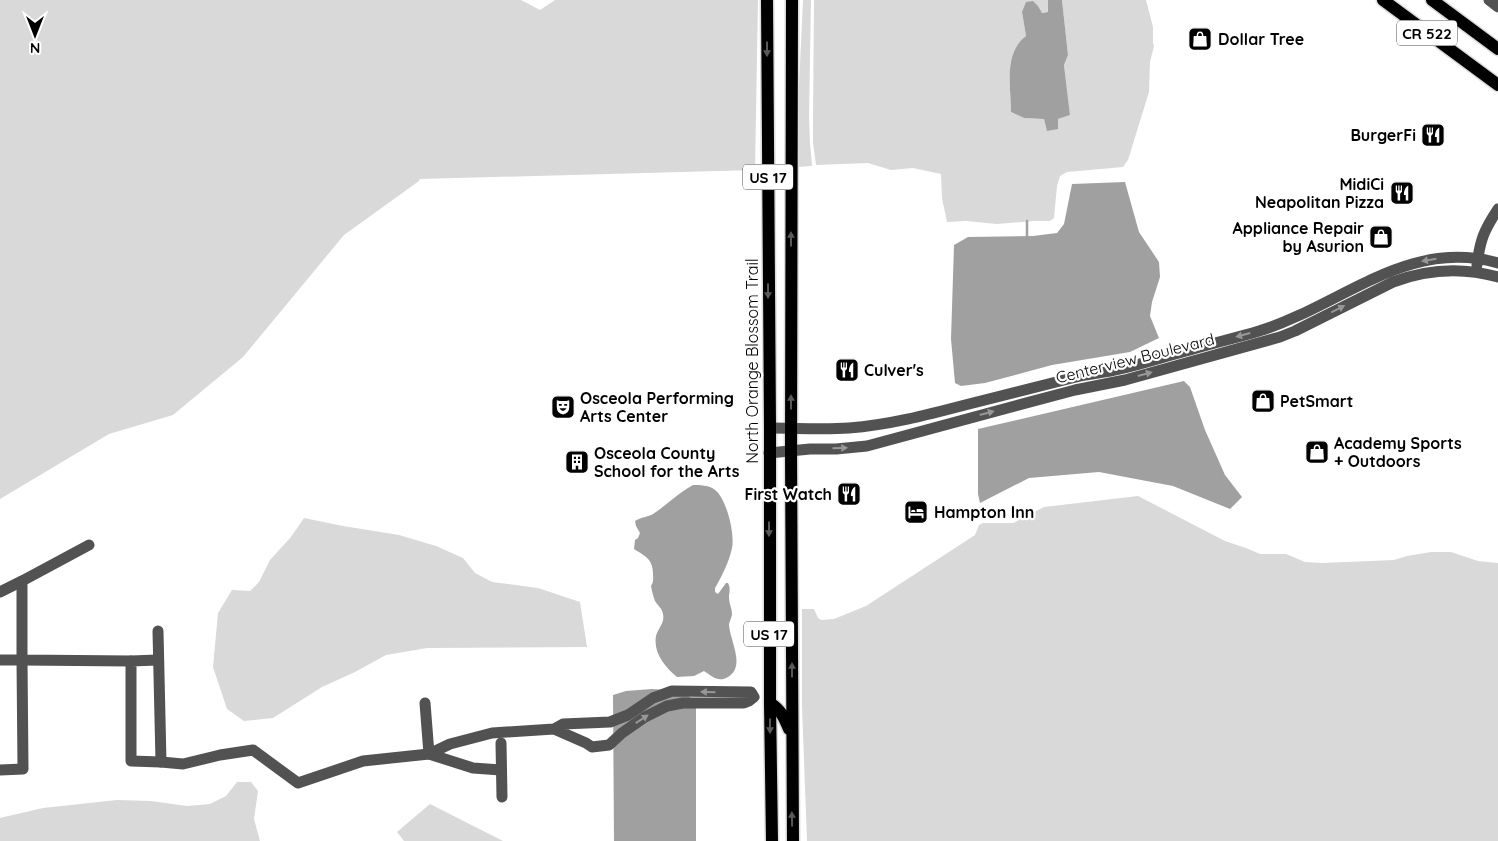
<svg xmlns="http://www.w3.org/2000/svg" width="1498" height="841" font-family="Quicksand,sans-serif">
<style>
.green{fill:#d9d9d9}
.water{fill:#a0a0a0}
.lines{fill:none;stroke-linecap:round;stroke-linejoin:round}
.stream{stroke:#a0a0a0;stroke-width:2.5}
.major-casing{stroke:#dbdbdb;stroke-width:15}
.minor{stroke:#525252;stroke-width:11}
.major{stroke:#000;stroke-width:12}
.oneway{fill:#595959}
.oneway2{fill:#979797}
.labels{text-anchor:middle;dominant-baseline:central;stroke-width:4.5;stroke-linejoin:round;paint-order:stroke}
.shield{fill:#fff;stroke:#4c4c4c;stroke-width:1}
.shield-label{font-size:15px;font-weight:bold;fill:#000}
.poi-label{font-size:16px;font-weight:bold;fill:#000;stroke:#fff;text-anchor:start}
.street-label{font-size:16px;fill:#000;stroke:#fff}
</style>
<rect width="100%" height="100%" fill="#fff"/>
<g class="green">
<path d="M0 0H521L540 10 555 0H758L755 170 420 179 419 181 344 235 243 357 173 415 109 434 0 499Z"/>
<path d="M803 0H811L809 117 810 143 812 166 797 167 796 150Z"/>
<path d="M814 0H1048V12L1041 13 1038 6 1022 12 1026 36C1003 53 1011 87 1011 112L1024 118 1044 119 1047 130 1058 119 1070 115 1064 65 1068 55 1062 0H1146L1153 27V43L1154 46 1150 62 1149 92 1128 160 1123 167 1067 172 1060 176 1057 186 1054 218 1050 221H1034L997 224 966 221 947 222 942 198 941 174 913 168 891 170 868 163 816 165 813 143V116Z"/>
<path d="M1138 496 1225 541 1246 548 1260 554H1286L1305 562 1322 563 1394 560 1407 556 1431 552H1451L1478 561 1498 563V841H807L802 706V609H814L818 618 821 620 834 619 866 606 975 535 979 525 983 523H1013L1044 507Z"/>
<path d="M304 518 343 526 399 535 436 546 463 558 475 573 492 582 538 588 580 602 587 647 427 648 386 655 355 672 322 687 273 718 244 721 227 709 213 667 218 613 232 590 250 591 259 582 270 560 291 537Z"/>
<path d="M237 782H251L258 791 254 819 260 841H0V818L4 817 43 808 117 800 151 801 187 806 210 804 226 796Z"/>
<path d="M430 804 503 841H404L397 832Z"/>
</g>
<g class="water">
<path d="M1048 0H1062L1068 55 1064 65 1070 115 1058 119V129L1047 131 1044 119 1024 118 1011 112C1011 87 1003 53 1026 36L1022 12 1026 2 1033 1 1038 6 1042 13 1048 12Z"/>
<path d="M1125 182 1139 232 1159 262 1160 277 1152 302 1150 316 1159 338 1130 352 1052 365 985 383 961 386 955 383 951 339 954 245 968 237 1033 236 1057 233 1064 224 1072 184Z"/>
<path d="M1184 381 1190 387 1205 430 1225 475 1242 497 1230 509 1173 486 1099 472 1029 478 980 503 978 494V429Z"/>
<path d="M693 485C700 485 709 485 715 490 727 499 735 535 732 548 729 562 722 576 715 588V592L718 594 726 583H728C731 589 729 592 729 598 729 603 732 609 732 614 732 618 729 621 729 625 730 641 746 666 728 677 718 683 712 676 704 671L694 676 677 677C665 667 653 653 656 636 658 628 665 623 663 614 662 608 658 606 655 601 653 596 652 591 651 586 654 581 653 579 653 574 653 559 645 556 634 549L635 540 638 538 640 533 636 526 635 521C641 517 648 517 653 514 667 505 678 493 693 485Z"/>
<path d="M652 689 680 691 696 701V841H614L613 695 626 691Z"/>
</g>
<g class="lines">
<path class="stream" d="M1027 221V238"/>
<g class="major-casing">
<g id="major">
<path d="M767 0 770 428V703L772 841"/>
<path d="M792 0 791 451 793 841"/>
<path d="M1383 0 1498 85"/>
<path d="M1432 0 1498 49"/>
<path d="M770 703C781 710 784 717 789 729"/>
</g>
</g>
<g class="minor">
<path d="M1489 0 1498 7"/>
<path d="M1477 265C1480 240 1484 230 1498 209"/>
<path d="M770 428C796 428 823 430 849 428 888 425 927 415 965 405 1000 396 1036 387 1072 378 1087 374 1104 373 1120 369 1143 364 1166 356 1190 350 1213 343 1236 338 1259 331 1341 306 1407 237 1498 263"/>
<path d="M769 453 810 449H836L867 446 1015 406 1075 390 1125 380 1280 337 1295 331 1393 282C1428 269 1462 267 1498 277"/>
<path d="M89 545 22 581V660L131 661"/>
<path d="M0 592 22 581"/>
<path d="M158 631 161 762 183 764 220 755 253 750 298 783 363 761 429 754 450 744 492 733 554 729 563 724 610 722 628 715 653 698 672 691 751 692 754 697 749 701 744 703H683L667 706 645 717 622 733 609 745 592 747 586 743 554 729"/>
<path d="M0 660H22L23 769 0 770"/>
<path d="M158 660 131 661V761L161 762"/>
<path d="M425 703 429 754 473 768 501 770"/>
<path d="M501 743 502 797"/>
</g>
<use href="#major" class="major"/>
</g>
<defs><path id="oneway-solid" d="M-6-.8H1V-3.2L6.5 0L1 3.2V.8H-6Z" transform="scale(1.25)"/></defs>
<g class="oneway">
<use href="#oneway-solid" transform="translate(767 49) rotate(90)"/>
<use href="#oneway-solid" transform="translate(791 239) rotate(-90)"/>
<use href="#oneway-solid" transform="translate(768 291) rotate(90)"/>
<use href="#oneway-solid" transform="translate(791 402) rotate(-90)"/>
<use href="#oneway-solid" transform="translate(769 529) rotate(90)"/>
<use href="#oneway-solid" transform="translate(792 670) rotate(-90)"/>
<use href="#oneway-solid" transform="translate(770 726) rotate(90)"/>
<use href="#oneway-solid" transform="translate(792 819) rotate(-91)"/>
</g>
<g class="oneway2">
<use href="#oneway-solid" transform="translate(1429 260) rotate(171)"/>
<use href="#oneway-solid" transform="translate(1338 309) rotate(-27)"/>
<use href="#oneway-solid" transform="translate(1243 335) rotate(165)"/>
<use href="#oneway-solid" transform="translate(1145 374) rotate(-15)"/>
<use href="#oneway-solid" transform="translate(987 413) rotate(-15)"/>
<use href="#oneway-solid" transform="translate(840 448) rotate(-2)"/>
<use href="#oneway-solid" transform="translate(708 692) rotate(-179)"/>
<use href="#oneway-solid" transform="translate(642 719) rotate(-33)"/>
</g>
<defs>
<g id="shop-square" transform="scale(1.25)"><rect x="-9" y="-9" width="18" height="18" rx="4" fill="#000" stroke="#fff"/><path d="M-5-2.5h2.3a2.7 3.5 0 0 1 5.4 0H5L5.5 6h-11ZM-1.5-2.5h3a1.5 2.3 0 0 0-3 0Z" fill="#fff"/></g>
<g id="restaurant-square" transform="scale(1.25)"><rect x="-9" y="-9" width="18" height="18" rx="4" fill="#000" stroke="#fff"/><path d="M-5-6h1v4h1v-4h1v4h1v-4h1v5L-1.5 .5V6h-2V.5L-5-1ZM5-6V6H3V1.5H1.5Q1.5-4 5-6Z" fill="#fff"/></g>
<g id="theatre-square" transform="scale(1.25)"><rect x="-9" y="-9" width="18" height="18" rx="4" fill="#000" stroke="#fff"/><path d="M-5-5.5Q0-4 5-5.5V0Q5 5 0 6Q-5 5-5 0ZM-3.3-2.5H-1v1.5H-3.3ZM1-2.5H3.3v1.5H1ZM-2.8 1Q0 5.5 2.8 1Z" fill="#fff"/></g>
<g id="building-square" transform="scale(1.25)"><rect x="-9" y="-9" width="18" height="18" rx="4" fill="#000" stroke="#fff"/><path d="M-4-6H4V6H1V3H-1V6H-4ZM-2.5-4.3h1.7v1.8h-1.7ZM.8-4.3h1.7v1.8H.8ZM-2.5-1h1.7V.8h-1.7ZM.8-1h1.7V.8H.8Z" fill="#fff"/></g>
<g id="hotel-square" transform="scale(1.25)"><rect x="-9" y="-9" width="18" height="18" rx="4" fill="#000" stroke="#fff"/><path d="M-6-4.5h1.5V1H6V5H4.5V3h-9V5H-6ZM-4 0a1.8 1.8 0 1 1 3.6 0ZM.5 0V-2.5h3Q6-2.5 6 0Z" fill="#fff"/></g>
</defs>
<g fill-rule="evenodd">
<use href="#shop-square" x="1200" y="39"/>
<use href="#restaurant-square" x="1433" y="135"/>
<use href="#restaurant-square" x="1402" y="193"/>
<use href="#shop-square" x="1381" y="237"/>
<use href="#restaurant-square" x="847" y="370"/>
<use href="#shop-square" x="1263" y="401"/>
<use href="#theatre-square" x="563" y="407"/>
<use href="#shop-square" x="1317" y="452"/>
<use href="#building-square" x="577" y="462"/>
<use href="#restaurant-square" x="849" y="494"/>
<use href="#hotel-square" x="916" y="512"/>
</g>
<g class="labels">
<g class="shield">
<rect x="1397" y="20.5" width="60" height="25" rx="4"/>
<rect x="743" y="164.5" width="50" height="25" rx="4"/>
<rect x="744" y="621.5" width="50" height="25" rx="4"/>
</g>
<g class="shield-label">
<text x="1427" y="33">CR 522</text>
<text x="768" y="177">US 17</text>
<text x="769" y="634">US 17</text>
</g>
<g class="poi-label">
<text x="1218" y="39">Dollar Tree</text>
<text x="1416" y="135" text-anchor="end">BurgerFi</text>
<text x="1384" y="184" text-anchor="end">MidiCi<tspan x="1384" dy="18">Neapolitan Pizza</tspan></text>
<text x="1364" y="228" text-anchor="end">Appliance Repair<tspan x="1364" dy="18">by Asurion</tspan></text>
<text x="864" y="370">Culver's</text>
<text x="580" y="398">Osceola Performing<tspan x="580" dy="18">Arts Center</tspan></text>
<text x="1280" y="401">PetSmart</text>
<text x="1334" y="443">Academy Sports<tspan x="1334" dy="18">+ Outdoors</tspan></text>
<text x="594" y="453">Osceola County<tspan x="594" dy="18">School for the Arts</tspan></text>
<text x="832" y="494" text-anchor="end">First Watch</text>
<text x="934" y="512">Hampton Inn</text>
</g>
<g class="street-label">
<text transform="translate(1135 358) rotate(-14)">Centerview Boulevard</text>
<text transform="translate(752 361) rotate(-90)">North Orange Blossom Trail</text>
</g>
</g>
<g transform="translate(35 35) rotate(180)" stroke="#ffffff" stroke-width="4" paint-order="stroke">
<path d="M0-4L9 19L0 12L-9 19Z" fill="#000000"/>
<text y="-8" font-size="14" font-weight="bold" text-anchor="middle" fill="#000000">N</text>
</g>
</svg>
